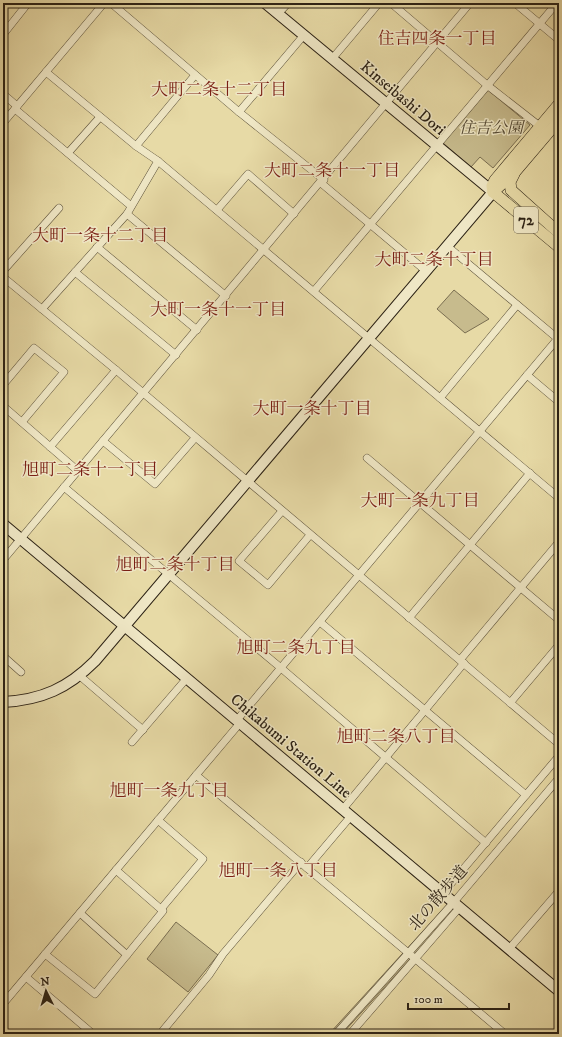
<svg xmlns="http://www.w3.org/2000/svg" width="562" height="1037" font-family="'IM FELL DW Pica','Noto Serif JP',serif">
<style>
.green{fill:#c7bb8d;stroke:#7a6e51}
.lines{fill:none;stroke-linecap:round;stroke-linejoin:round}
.street-casing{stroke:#5b5039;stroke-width:8}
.secondary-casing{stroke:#2c2215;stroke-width:12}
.primary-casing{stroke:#2c2215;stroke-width:12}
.street{stroke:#efe7c5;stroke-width:7}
.secondary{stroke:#efe7c5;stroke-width:10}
.primary{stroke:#e7daa6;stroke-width:11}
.labels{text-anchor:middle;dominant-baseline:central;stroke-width:3;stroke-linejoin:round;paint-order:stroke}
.shield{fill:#efe7c5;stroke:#665d4a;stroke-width:1}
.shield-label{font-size:15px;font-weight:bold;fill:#2c2215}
.street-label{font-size:16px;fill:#2c2215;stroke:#efe7c5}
.park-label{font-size:16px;font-style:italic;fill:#534833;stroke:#efe7c5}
.neighbourhood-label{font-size:17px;fill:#7a1f14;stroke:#efe7c5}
</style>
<rect width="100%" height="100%" fill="#e7daa6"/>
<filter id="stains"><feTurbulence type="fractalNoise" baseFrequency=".005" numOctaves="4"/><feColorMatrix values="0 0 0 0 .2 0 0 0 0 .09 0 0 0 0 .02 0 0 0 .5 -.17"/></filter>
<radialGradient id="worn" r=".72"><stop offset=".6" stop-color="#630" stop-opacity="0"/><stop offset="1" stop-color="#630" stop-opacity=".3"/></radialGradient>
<g class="green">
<path d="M488 90 530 125 493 168 480 157 471 167 443 143Z"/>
<path d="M454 290 489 319 465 333 437 309Z"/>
<path d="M445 907 451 914 342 1034H329Z"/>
<path d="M176 922 218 955 188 992 147 959Z"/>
</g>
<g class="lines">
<g class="street-casing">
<g id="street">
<path d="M111 3 239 112 324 180"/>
<path d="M391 3 487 85 542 128"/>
<path d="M515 3 559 40"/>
<path d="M278 14 288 3"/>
<path d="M3 30 5 32 28 3"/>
<path d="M332 59 379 3"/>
<path d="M46 72 136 146 158 161 559 498"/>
<path d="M3 94 17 106"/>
<path d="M15 109 131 206"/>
<path d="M239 112 304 35"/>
<path d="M3 123 104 3"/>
<path d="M136 146 195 75"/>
<path d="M68 153 100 117"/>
<path d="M321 183 426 271"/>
<path d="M217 210 248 174 294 214"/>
<path d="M127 214 226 296"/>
<path d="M447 246 557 338"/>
<path d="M97 247 197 330"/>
<path d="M3 271 59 208"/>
<path d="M75 272 176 355"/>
<path d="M3 277 116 370 559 744"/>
<path d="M314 291 557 3"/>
<path d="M42 309 127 214 158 161"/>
<path d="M527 375 559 402"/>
<path d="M3 385 34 348 64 372 22 422"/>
<path d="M440 398 517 305"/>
<path d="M3 406 78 471"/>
<path d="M103 441 155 484 195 438"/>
<path d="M50 447 116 370"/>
<path d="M367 458 559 620"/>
<path d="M64 487 281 668 486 843"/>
<path d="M282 511 239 561 268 585 310 535"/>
<path d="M3 560 470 3"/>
<path d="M409 618 530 473"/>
<path d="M320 622 526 795"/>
<path d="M3 656 21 672"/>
<path d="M460 660 559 542"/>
<path d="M80 676 143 730"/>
<path d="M510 703 559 645"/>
<path d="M237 720 559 337"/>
<path d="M132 742 187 678"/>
<path d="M196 775 505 1034"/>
<path d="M343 809 464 663"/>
<path d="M158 820 203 859 161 909"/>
<path d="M307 868 351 816"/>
<path d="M443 893 559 756"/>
<path d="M80 913 127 955"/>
<path d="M509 949 559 891"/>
<path d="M45 954 95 994 163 911 116 870"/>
<path d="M26 977 93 1034"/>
<path d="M3 1004 240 723"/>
<path d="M160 1034 209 975 223 954 301 862"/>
<path d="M336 1034 454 902 559 778"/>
<path d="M350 1034 460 907"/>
</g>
</g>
<g class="secondary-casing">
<g id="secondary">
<path d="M3 524 559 991"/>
<path d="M3 702C42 700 68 688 95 661L493 192 265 3"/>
</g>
</g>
<g class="primary-casing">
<g id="primary">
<path d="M514 174 510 182 511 190 559 233"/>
<path d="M493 192 492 186 495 180 559 104"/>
<path d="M493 192 514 173 559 120"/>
<path d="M493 192 559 247"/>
</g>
</g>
<use href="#street" class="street"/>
<use href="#secondary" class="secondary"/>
<use href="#primary" class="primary"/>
</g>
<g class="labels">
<rect class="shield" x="514" y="207" width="24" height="26" rx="3"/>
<g class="shield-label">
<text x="526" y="220">72</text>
</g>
<g class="street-label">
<text transform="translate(403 98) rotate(40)">Kinseibashi Dori</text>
<text transform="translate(291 746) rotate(40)">Chikabumi Station Line</text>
<text transform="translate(438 898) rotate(-49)">北の散歩道</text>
</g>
<g class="park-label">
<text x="491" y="128">住吉公園</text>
</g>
<g class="neighbourhood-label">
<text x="437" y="39">住吉四条一丁目</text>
<text x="219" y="90">大町二条十二丁目</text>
<text x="332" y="171">大町二条十一丁目</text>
<text x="100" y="236">大町一条十二丁目</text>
<text x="434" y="260">大町二条十丁目</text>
<text x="218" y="310">大町一条十一丁目</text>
<text x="312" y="409">大町一条十丁目</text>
<text x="90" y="470">旭町二条十一丁目</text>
<text x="420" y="501">大町一条九丁目</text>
<text x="175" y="565">旭町二条十丁目</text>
<text x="296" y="648">旭町二条九丁目</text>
<text x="396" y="737">旭町二条八丁目</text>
<text x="169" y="791">旭町一条九丁目</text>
<text x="278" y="871">旭町一条八丁目</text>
</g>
</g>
<rect width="562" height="1037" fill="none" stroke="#e7daa6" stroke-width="16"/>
<rect x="4" y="4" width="554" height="1029" fill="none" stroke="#2c2215" stroke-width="2"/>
<rect x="8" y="8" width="546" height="1021" fill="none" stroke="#2c2215"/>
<g transform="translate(46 991) rotate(355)" stroke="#efe7c5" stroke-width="3" paint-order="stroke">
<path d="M0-3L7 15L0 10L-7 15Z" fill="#2c2215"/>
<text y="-6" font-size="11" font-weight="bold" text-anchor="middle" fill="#2c2215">N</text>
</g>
<path d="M408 1003v6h101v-6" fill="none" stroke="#2c2215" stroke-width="2"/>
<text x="414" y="1003" font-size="12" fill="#2c2215" stroke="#efe7c5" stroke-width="3" paint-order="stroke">100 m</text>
<rect width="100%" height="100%" filter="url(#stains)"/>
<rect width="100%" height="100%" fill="url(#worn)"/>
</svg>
